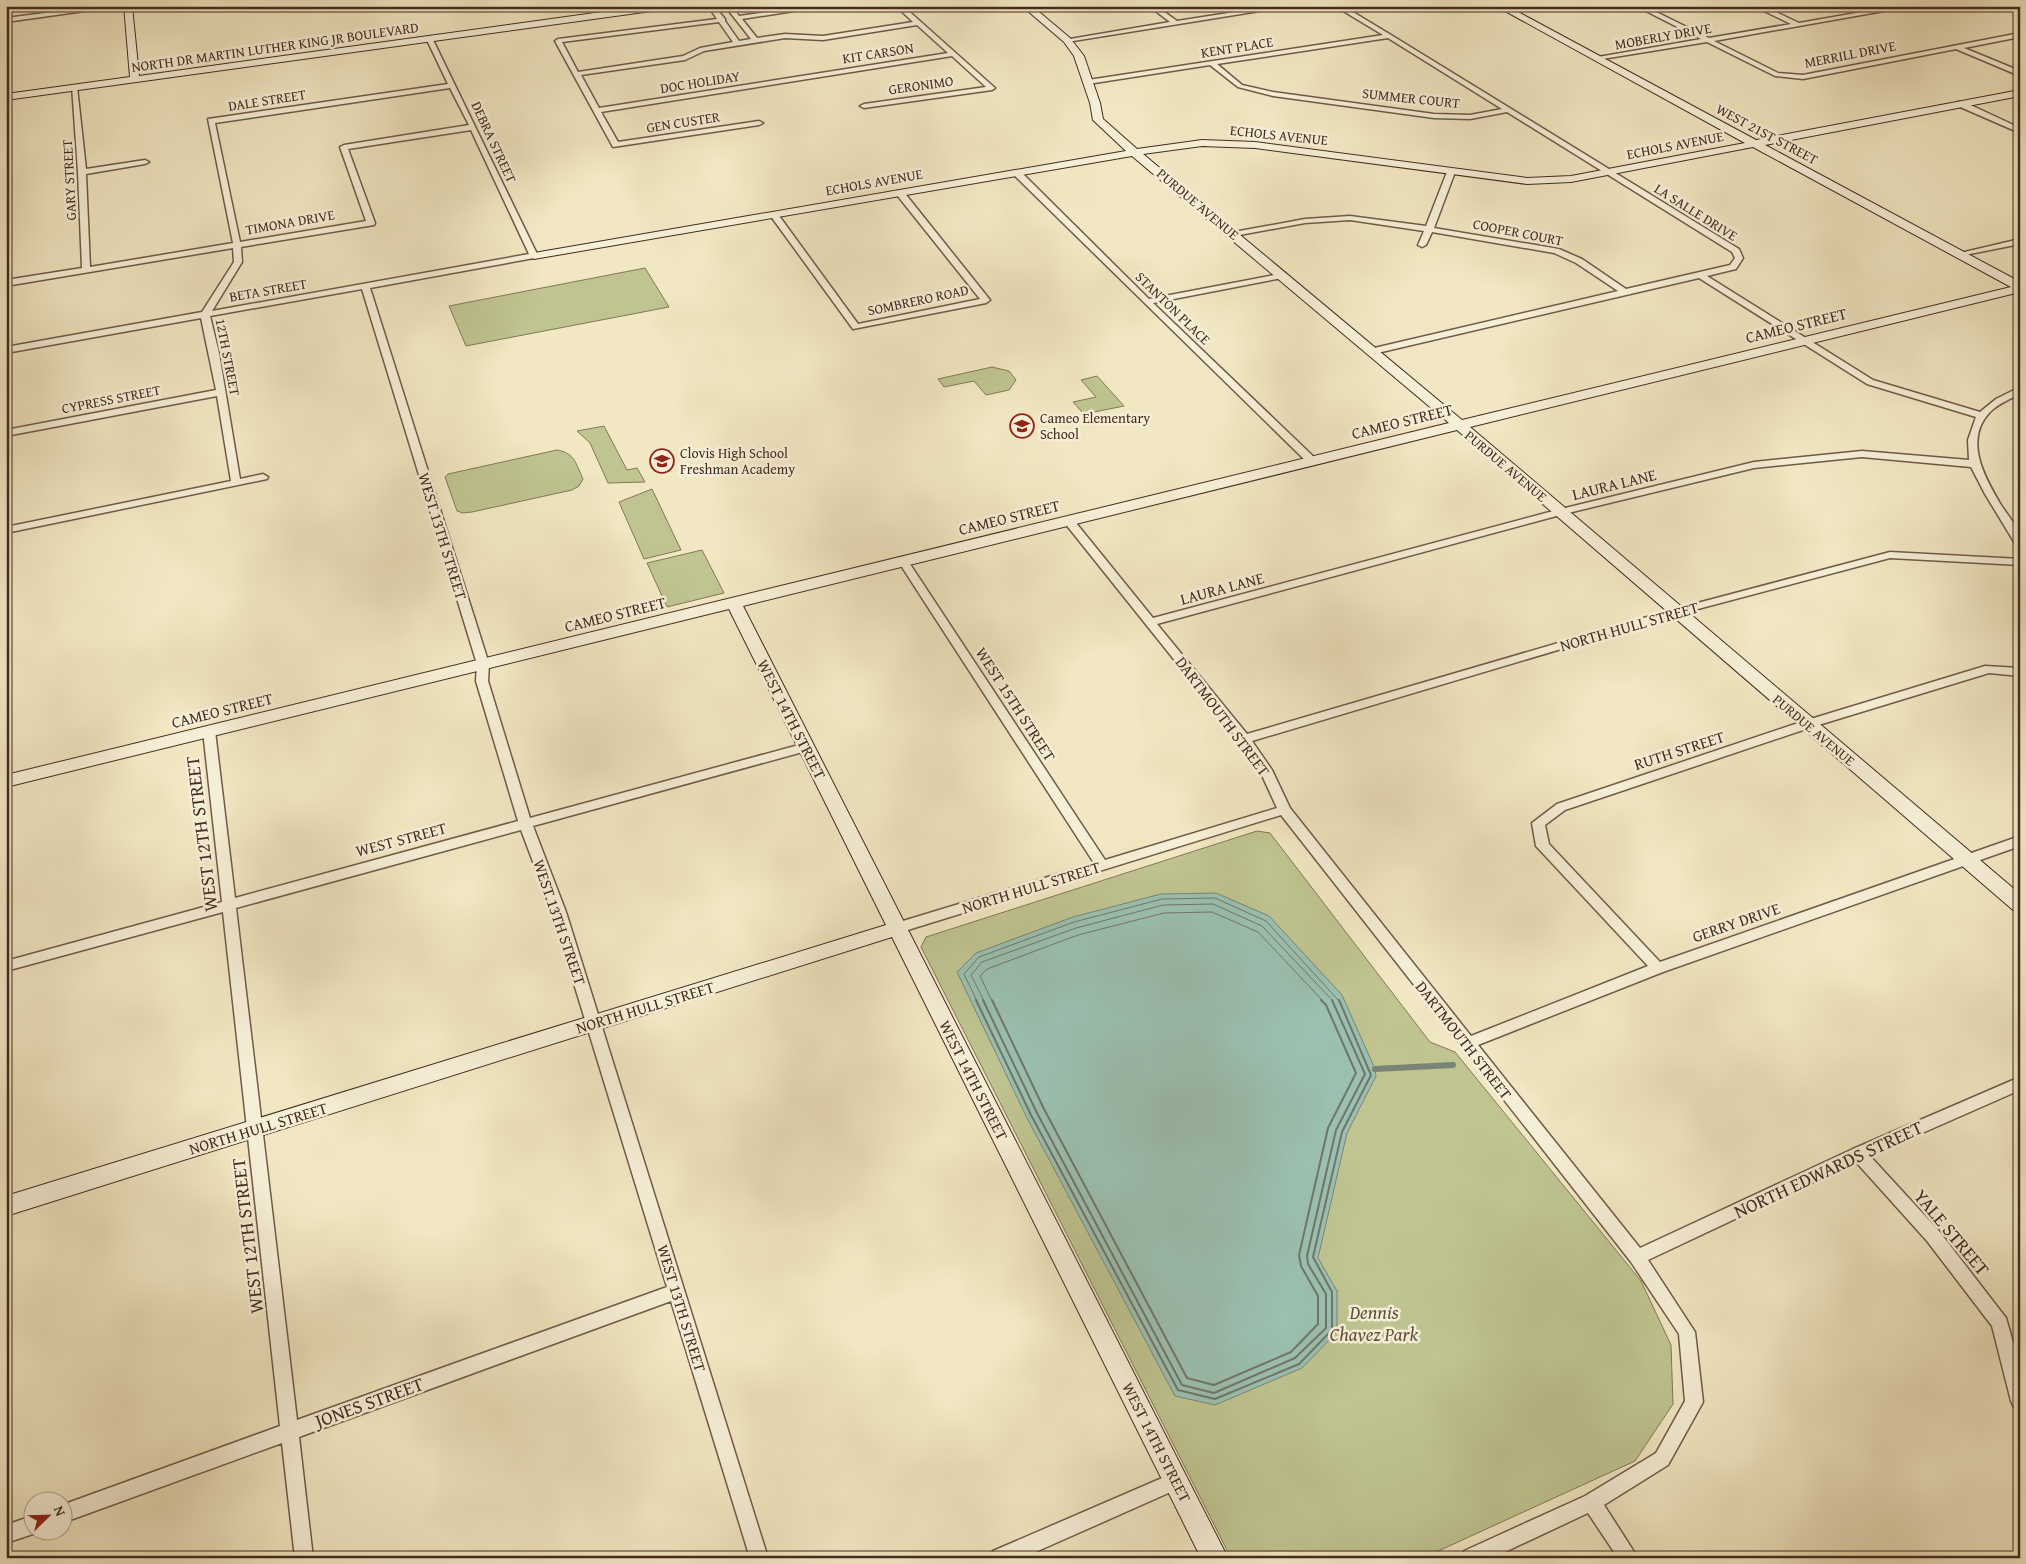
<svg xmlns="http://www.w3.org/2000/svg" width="2026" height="1564" font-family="'Gentium Book Plus',serif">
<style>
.green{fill:#bfc490;stroke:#827858}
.water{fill:#9bc0b1;stroke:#798477}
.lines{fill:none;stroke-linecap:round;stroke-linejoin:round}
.shore-far1{stroke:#707669;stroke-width:1}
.shore{stroke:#707669;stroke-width:2}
.stream{stroke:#798477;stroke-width:6}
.street-casing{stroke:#705a49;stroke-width:3}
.secondary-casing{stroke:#452b21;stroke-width:2}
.street{fill:#f6efd7;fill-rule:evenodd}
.secondary{fill:#f6efd7;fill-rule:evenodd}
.labels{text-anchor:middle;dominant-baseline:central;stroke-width:5;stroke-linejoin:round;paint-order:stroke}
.far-street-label{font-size:14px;fill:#452b21;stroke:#f6efd7}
.far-poi-label{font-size:14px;fill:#452b21;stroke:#f6efd7;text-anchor:start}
.street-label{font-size:16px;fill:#452b21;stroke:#f6efd7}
.near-street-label{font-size:19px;fill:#452b21;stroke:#f6efd7}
.near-park-label{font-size:19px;font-style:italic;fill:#64513d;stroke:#f6efd7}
</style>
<rect width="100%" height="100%" fill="#f1e7c2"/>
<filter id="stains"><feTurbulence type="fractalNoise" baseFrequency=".004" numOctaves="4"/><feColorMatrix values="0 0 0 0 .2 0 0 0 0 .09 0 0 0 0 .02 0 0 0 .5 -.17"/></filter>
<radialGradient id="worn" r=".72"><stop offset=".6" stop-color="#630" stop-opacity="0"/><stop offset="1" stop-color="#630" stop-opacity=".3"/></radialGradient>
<g class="green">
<path d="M645 268 669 307 466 346 449 306Z"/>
<path d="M992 367 1009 371 1016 380 1009 390 986 395 974 381 944 387 938 379Z"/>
<path d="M1097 376 1124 406 1084 414 1073 402 1096 397 1081 380Z"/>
<path d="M604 426 627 470 637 468 645 482 608 483 590 443 577 431Z"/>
<path d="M557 450C575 453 576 464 583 479L579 486 572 490 472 512 463 513 457 511 445 477 448 474Z"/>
<path d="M652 489 681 550 644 559 619 502Z"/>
<path d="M702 550 724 593 667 607 647 563Z"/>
<path d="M1257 831 1270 833 1430 1042 1455 1052 1641 1281 1671 1345 1673 1404 1635 1461 1423 1558H1231L921 947 926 937Z"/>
</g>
<path class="water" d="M1216 893 1269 916 1342 995 1375 1069 1376 1076 1347 1133 1318 1258 1337 1291V1332L1302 1368 1215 1405 1175 1396 1027 1118 957 972 976 953 1073 917 1161 894Z"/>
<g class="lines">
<g class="shore-far1">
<path d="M977 1001 964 974 979 957 1074 922 1162 899 1215 898 1266 921 1339 1001"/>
<path d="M984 1001 971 975 982 962 1076 928 1163 905 1213 904 1262 926 1333 1001"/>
<path d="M992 1001 980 976 987 969 1078 935 1164 913 1212 912 1258 932 1323 1001"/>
</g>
<g class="shore">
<path d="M976 1000 1031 1115 1178 1390 1215 1399 1299 1364 1332 1330V1292L1313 1257 1342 1132 1371 1075 1339 1000"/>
<path d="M983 1000 1037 1113 1182 1385 1214 1393 1295 1358 1326 1328V1294L1308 1264 1307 1256 1336 1130 1365 1074 1332 1000"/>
<path d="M992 1000 1044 1109 1187 1378 1214 1385 1291 1352 1318 1324V1296L1301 1266 1299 1255 1328 1128 1356 1073 1326 1005 1321 1000"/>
</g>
<path class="stream" d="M1375 1069 1453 1065"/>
<g class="street-casing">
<g id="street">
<path d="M100 6H120L6 22V18Z"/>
<path d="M708 6H714L725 19V21L739 41 751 39 725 6H732L739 16 808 6H826L742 19 757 38 785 34 823 36 913 22 896 6H903L995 88 992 90 864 108 860 106 864 104 986 87 952 56 601 112 618 142 759 121 763 123 759 125 613 147 555 41 558 39 717 19ZM719 22 733 42 700 48 683 56 578 72 562 42ZM917 25 948 53 599 108 581 75 685 60 704 51 785 38 823 40Z"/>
<path d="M1149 6H1156L1177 21 1274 6H1291L1067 42 1064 40 1170 22Z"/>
<path d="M1335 6H1343L1391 35 1739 249 1743 258 1736 269 1707 276 1873 380 1980 412 1996 399 2020 387V394C2010 399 1998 404 1990 412 1963 440 1985 478 2001 505 2011 520 2020 528 2020 546L2016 545 1985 494 1971 467 1862 457 1754 468 1564 514 1157 624 1247 734 1671 610 1890 552 2020 559V565L1890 558 1679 614 1252 741 1272 770 1290 808 1471 1036 1648 966 1536 846 1532 823 1557 804 1804 721 1985 666 2020 668V676L1989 673 1812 727 1565 810 1545 825 1549 844 1660 962 2020 836V846L1663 972 1478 1045 1640 1248 1853 1149 2020 1077V1090L1870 1156 1939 1231 2006 1318 2020 1367V1409L2014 1407 2011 1401 1992 1326 1927 1241 1856 1162 1648 1260 1695 1332 1703 1402 1668 1465 1604 1505 1638 1558H1618L1588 1513 1492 1558H1462L1464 1551 1585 1496 1656 1453 1685 1401 1679 1334 1631 1262 1281 815 898 933 893 932 891 928 893 924 1094 863 898 561 899 559H907L908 561 1105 860 1277 808 1260 771 1240 742 1064 522 1063 520 1064 518H1072L1153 618 1557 510 1754 462 1862 451 1969 460 1968 440 1976 417 1867 384 1699 278 1373 354 1370 353V349L1618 291 1576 263 1554 253 1432 232 1426 245 1422 247 1418 245 1424 231 1350 220 1305 223 1234 236 1230 234 1234 232 1305 219 1350 216 1426 226 1447 172 1451 170 1455 172 1434 228 1559 249 1582 259 1626 289 1730 265 1735 258 1732 252 1507 112 1470 119 1434 118 1273 96 1238 87 1210 65 1088 84 1085 82 1088 80 1383 35ZM1388 38 1502 109 1470 115 1434 114 1273 92 1242 85 1217 64Z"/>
<path d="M1636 6H1644L1709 38 1791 24 1754 6H1763L1799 23 1896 6H1912L1714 41 1778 73 1803 75 2020 33V37L1964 48 2020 71V76L1956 49 1803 79 1775 76 1707 42 1596 60 1595 59 1598 57 1701 39Z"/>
<path d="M430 38 433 40 538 256 534 258 370 288 489 664 488 681 530 818 806 743 812 747 810 750 533 826 566 912 768 1558H750L671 1301 299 1437 313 1558H295L282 1443 62 1523V1505L280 1426 223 912 6 971V961L222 902 203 731 209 727 215 731 235 898 518 821 476 681 477 664 362 289 210 316 219 353 240 479 263 474 268 477 267 479 6 533V527L231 481 217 396 6 436V430L216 390 201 318 6 353V347L202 312 234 262 233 248 6 286V280L82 268 78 172 72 86 77 87 86 169 145 160 149 162 145 164 86 174 90 267 233 243 208 119 448 84 427 40ZM450 88 469 125 344 145 340 147 366 221 240 242 215 123ZM471 130 529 254 212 311 242 262 241 247 374 225 375 223 348 149ZM521 830 552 912 667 1287 297 1420 236 908Z"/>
<path d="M1958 102H1964L2020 128V133L1958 106Z"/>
<path d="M1014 171H1020L1149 299 1285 273V277L1282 278 1153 303 1316 459V463H1308L1014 175Z"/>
<path d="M897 191H903L990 300 986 303 853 329 770 215 777 213 858 324 980 299 897 195Z"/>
<path d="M2020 239V244L1960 256 1956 254Z"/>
<path d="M1176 1472 1182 1475 1185 1481 1182 1487 1022 1558H991L993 1551Z"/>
<path d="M32 1516V1532H39L6 1543V1525Z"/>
</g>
</g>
<g class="secondary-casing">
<g id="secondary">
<path d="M124 6H132L139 76 645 6H670L666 9 6 100V94L130 77Z"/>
<path d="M1022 6H1032L1070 38 1084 56 1100 103 1103 119 1137 149 1202 140 1255 142 1527 178 1571 176 1745 143 1496 6H1507L1756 140 2020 90V96L1765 145 2020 282V292L1470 427 2020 894V912L2013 910 1457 430 743 606 1228 1558H1201L892 937 6 1216V1196L886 925 729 609 6 787V775L1449 423 1132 156 534 259 528 256 534 253 1126 151 1093 120 1090 103 1074 56 1064 42ZM1202 146 1255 148 1527 184 1571 182 1753 147 2011 287 1462 420 1143 154Z"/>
</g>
</g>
<use href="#street" class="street"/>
<use href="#secondary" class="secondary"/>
</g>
<defs>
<g id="school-ring" transform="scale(1.25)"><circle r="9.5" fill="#f6efd7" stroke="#8f2418" stroke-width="1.5"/><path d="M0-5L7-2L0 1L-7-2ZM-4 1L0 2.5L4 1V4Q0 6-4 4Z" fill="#8f2418"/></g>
</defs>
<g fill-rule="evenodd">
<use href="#school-ring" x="1022" y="426"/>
<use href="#school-ring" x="662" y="461"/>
</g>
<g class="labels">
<g class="far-street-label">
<text transform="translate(1663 36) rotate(-10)">MOBERLY DRIVE</text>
<text transform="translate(275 47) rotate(-8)">NORTH DR MARTIN LUTHER KING JR BOULEVARD</text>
<text transform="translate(1237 47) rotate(-9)">KENT PLACE</text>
<text transform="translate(878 53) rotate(-9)">KIT CARSON</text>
<text transform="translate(1850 54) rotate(-11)">MERRILL DRIVE</text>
<text transform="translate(700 82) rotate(-9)">DOC HOLIDAY</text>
<text transform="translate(921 85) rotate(-8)">GERONIMO</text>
<text transform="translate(1411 98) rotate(6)">SUMMER COURT</text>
<text transform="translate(267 100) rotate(-9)">DALE STREET</text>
<text transform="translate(683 122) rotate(-9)">GEN CUSTER</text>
<text transform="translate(1767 134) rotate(28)">WEST 21ST STREET</text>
<text transform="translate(1279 135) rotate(6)">ECHOLS AVENUE</text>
<text transform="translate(494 142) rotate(65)">DEBRA STREET</text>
<text transform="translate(1675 145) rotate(-11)">ECHOLS AVENUE</text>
<text transform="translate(69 180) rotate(-93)">GARY STREET</text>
<text transform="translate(874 182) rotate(-10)">ECHOLS AVENUE</text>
<text transform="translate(1198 204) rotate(40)">PURDUE AVENUE</text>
<text transform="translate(1696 212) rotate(32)">LA SALLE DRIVE</text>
<text transform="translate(290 222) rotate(-10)">TIMONA DRIVE</text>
<text transform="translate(1518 232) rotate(11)">COOPER COURT</text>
<text transform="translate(268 290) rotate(-10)">BETA STREET</text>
<text transform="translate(918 300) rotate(-12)">SOMBRERO ROAD</text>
<text transform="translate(1173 308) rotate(44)">STANTON PLACE</text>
<text transform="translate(228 357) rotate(79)">12TH STREET</text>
<text transform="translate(111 399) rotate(-11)">CYPRESS STREET</text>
<text transform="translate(1506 466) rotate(40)">PURDUE AVENUE</text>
<text transform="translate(1814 730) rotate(40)">PURDUE AVENUE</text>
</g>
<g class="far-poi-label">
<text x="1040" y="418">Cameo Elementary<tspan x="1040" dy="16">School</tspan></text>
<text x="680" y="453">Clovis High School<tspan x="680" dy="16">Freshman Academy</tspan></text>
</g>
<g class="street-label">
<text transform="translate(1796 325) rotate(-14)">CAMEO STREET</text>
<text transform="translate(1402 421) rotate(-14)">CAMEO STREET</text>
<text transform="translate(1614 484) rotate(-14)">LAURA LANE</text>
<text transform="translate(1009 517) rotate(-14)">CAMEO STREET</text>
<text transform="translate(443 536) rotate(73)">WEST 13TH STREET</text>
<text transform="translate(1222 588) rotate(-15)">LAURA LANE</text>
<text transform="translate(615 614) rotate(-14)">CAMEO STREET</text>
<text transform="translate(1629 626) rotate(-16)">NORTH HULL STREET</text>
<text transform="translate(1016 704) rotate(57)">WEST 15TH STREET</text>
<text transform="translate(222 710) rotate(-14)">CAMEO STREET</text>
<text transform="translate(1223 716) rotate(53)">DARTMOUTH STREET</text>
<text transform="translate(792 719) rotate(63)">WEST 14TH STREET</text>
<text transform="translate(1679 750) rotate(-18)">RUTH STREET</text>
<text transform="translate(401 839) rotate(-15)">WEST STREET</text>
<text transform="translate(1031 887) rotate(-17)">NORTH HULL STREET</text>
<text transform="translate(560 922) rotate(71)">WEST 13TH STREET</text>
<text transform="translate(1736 922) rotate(-19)">GERRY DRIVE</text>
<text transform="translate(645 1007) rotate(-17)">NORTH HULL STREET</text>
<text transform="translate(1464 1040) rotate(52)">DARTMOUTH STREET</text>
<text transform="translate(974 1080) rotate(63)">WEST 14TH STREET</text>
<text transform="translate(258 1128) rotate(-17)">NORTH HULL STREET</text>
<text transform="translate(682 1308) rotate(73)">WEST 13TH STREET</text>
<text transform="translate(1157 1442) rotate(63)">WEST 14TH STREET</text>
</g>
<g class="near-street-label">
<text transform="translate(201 834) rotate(-97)">WEST 12TH STREET</text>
<text transform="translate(1828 1169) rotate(-25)">NORTH EDWARDS STREET</text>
<text transform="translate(1952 1232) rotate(50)">YALE STREET</text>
<text transform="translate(247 1236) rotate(-97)">WEST 12TH STREET</text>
<text transform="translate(369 1402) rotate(-20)">JONES STREET</text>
</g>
<g class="near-park-label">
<text x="1374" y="1312">Dennis<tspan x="1374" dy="22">Chavez Park</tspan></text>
</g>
</g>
<rect width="2026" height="1564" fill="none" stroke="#f1e7c2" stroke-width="25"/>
<rect x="8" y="8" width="2011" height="1549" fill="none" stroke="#452b21" stroke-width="2.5"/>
<rect x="12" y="12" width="2001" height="1539" fill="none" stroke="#452b21"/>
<g transform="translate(48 1516) rotate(67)"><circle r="24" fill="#f6efd7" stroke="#afa18e"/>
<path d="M0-4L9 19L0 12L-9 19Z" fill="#8f2418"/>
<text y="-8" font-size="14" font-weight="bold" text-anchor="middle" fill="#452b21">N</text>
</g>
<rect width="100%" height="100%" filter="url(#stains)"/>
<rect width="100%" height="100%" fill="url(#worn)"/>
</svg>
